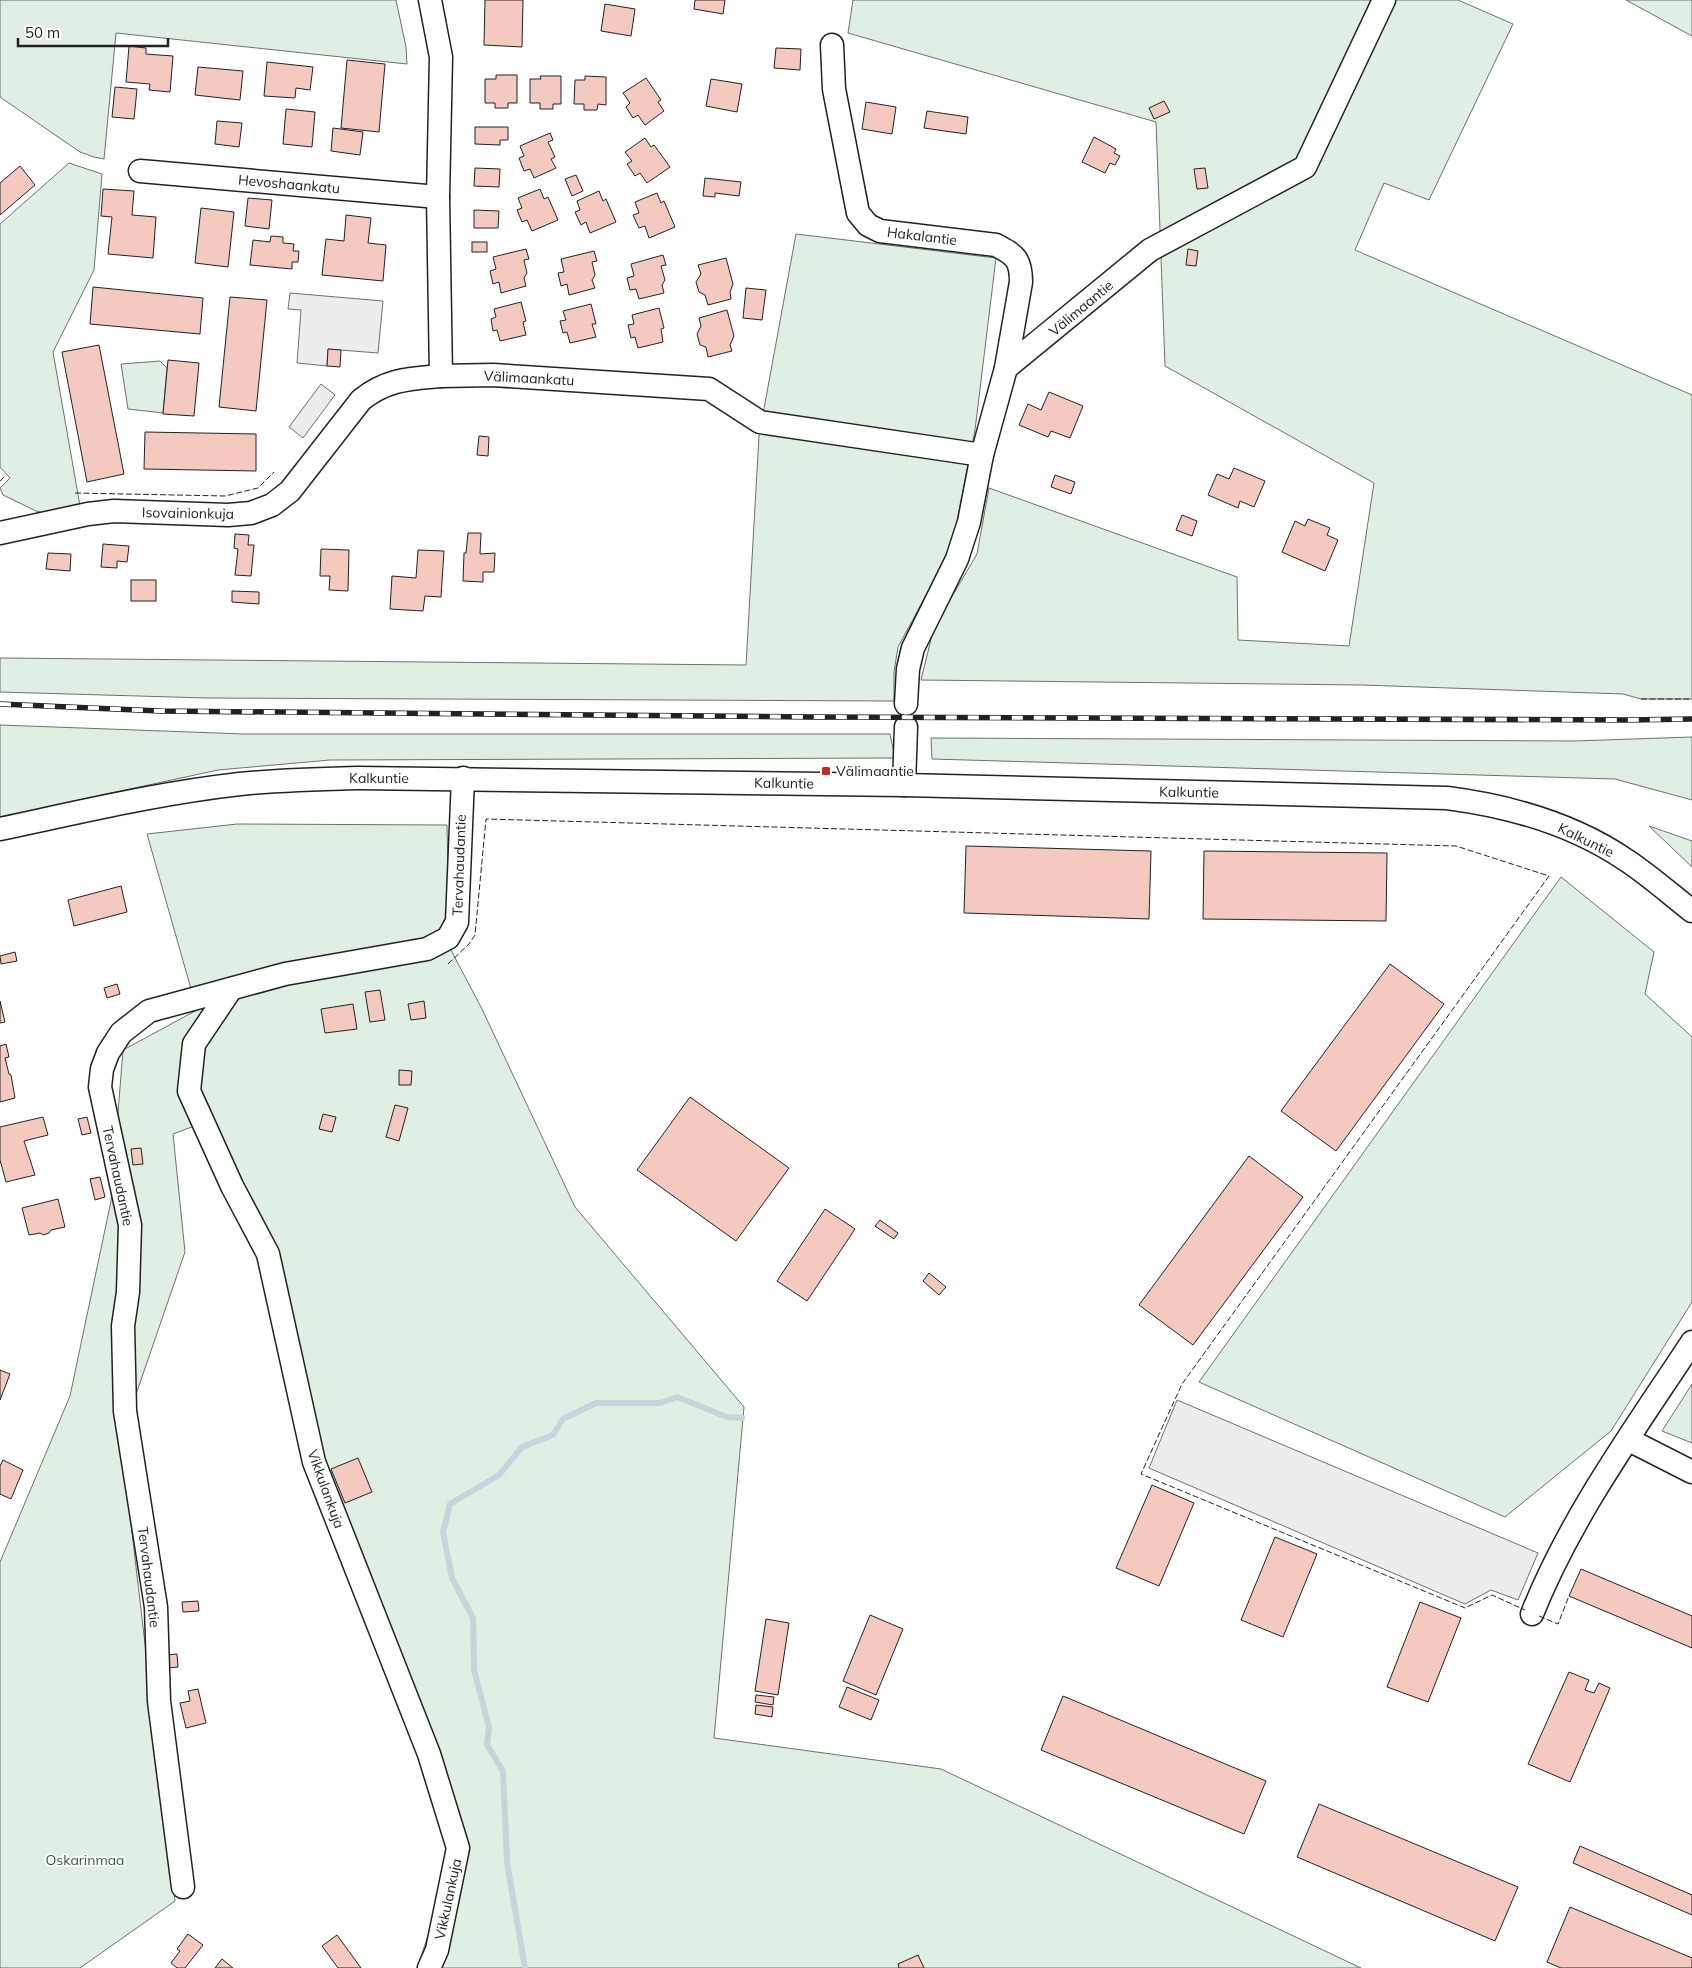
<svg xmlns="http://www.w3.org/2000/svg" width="1692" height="1968" font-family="Mulish,sans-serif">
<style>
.green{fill:#e0efe3;stroke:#6f6f6f}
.parking{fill:#ededed;stroke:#6f6f6f}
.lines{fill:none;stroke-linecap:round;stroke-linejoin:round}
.stream{stroke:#c7d3dd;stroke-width:6}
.building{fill:#f3c9c0;stroke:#222}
.minor-casing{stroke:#222;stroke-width:25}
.minor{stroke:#fff;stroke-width:22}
.rail-casing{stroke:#222;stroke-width:5.5}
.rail{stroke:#fff;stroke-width:4;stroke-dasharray:11;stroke-linecap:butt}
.fence{stroke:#222;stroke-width:1;stroke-dasharray:6 2.5;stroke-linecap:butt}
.poi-dot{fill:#c62828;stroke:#fff;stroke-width:2}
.labels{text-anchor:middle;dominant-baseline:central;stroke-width:4;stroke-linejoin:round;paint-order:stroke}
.street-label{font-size:14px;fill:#222;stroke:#fff}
.poi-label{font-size:14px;fill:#222;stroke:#fff;text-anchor:start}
.park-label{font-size:14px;fill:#2f5e38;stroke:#fff}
</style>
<rect width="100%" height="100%" fill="#fff"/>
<g class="green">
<path d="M0 0H396L406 47 407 64 116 33 104 159 94 157 80 152 0 97Z"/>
<path d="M853 0H1458L1513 24 1429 200 1384 183 1355 250 1692 395V699H1641L1623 694 1362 685 921 680 934 627 977 554 989 488 1237 577 1238 640 1349 646 1374 483 1165 366 1156 122 848 33Z"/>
<path d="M1626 0H1692V36Z"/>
<path d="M69 163 102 174 94 270 53 352 80 506 48 514 36 511 3 495 0 488 10 478 0 467V224Z"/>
<path d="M796 234 996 258 975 430 952 547 898 647 894 672V701L207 698 0 692V658L746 665 759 436Z"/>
<path d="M160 361 167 368 163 413 128 409 121 364Z"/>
<path d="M0 725 244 734H890L895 758 330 760 218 770 0 817Z"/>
<path d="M1692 737V800L1615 779 932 759 931 738 1574 741Z"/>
<path d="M237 824 447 825 449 919 443 935 482 1009 575 1207 744 1407 714 1738 941 1769 1361 1968H417L458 1848 321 1460 272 1252 205 1122 173 1134 185 1252 121 1438 175 1901 80 1968H0V1562L70 1396 111 1201 123 1050 197 1010 147 834Z"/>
<path d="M1649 826 1692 841V867Z"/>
<path d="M1561 877 1654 952 1645 994 1692 1037V1302L1611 1431 1505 1517 1199 1382Z"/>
<path d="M1692 1384V1443L1662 1431Z"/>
</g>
<g class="parking">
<path d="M290 293 383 301 378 353 328 349 327 366 297 363 301 310 288 309Z"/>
<path d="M321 384 335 395 303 438 289 427Z"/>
<path d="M1177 1400 1538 1553 1518 1600 1491 1590 1465 1604 1149 1468Z"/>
</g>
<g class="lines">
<path class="stream" d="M525 1968 507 1862 503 1771 487 1745 489 1727 474 1670 473 1618 452 1578 443 1532 450 1504 499 1475 522 1447 553 1435 563 1419 596 1403H660L677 1397 727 1417 742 1418"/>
</g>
<g class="building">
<path d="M485 0H523L522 47 484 45Z"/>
<path d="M695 0H725L723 14 694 9Z"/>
<path d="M605 4 635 9 631 36 601 31Z"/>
<path d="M129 46 146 48V54L173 56 170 92 149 90 150 84 126 82Z"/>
<path d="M776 48 801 49 800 70 774 68Z"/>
<path d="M347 60 385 64 379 132 341 128Z"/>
<path d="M267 62 313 67 310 90 296 88 295 98 264 96Z"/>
<path d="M198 67 243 71 240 100 195 95Z"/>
<path d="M496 75H517V103H508V108H495V103H485V79H496Z"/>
<path d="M540 76H561V104H553V109H540V103H530V79H541Z"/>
<path d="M585 76 606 77V105L598 104 597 110H584V104H574L575 80H585Z"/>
<path d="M646 78 661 100 658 102 664 111 645 125 638 115 633 118 626 107 630 103 623 93Z"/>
<path d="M711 79 742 84 737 112 706 106Z"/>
<path d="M115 87 137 89 134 119 112 117Z"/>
<path d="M1164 101 1170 112 1154 119 1149 108Z"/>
<path d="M866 102 896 107 892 134 862 129Z"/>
<path d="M286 109 315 112 312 147 283 144Z"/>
<path d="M927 111 968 117 966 134 924 128Z"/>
<path d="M217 121 242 123 239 147 215 144Z"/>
<path d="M475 127H508V140H500V145L475 144Z"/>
<path d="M333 128 363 132 360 155 331 151Z"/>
<path d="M550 133 553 140 548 142 555 157 551 159 556 168 534 178 530 169 524 171 519 158 524 156 520 146Z"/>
<path d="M1094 137 1116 149 1114 153 1120 156 1115 165 1110 163 1105 173 1082 162Z"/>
<path d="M645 138 651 147 654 145 670 167 647 183 640 173 635 176 627 164 632 161 625 152Z"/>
<path d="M20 166 35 185 0 215V183Z"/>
<path d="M475 168 500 169 499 187 474 186Z"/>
<path d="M1205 168 1208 188 1197 189 1194 169Z"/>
<path d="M576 175 583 191 572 196 565 179Z"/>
<path d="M705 178 741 182 739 196 715 193V197L703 196Z"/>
<path d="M103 189 134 191 132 215 156 217 153 258 108 254 112 217 101 216Z"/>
<path d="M540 189 544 199 548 197 558 220 532 231 527 220 522 222 517 210 522 208 518 198Z"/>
<path d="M599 191 603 201 606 199 616 222 590 233 586 222 581 225 575 212 580 210 577 201Z"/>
<path d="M657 193 661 203 664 201 675 227 649 238 645 226 639 228 633 215 639 213 635 202Z"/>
<path d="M248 198 272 200 269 229 245 226Z"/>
<path d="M201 208 234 212 228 267 195 263Z"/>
<path d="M474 210 499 211 498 228H474Z"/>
<path d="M346 215 371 218 368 243 386 245 383 281 322 275 326 239 344 241Z"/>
<path d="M271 236 283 237V243L294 244 293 251H299L298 262H292V269L250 265 253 240 270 242Z"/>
<rect x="472" y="242" width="15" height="10"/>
<path d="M526 249 529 259 524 260 527 273 524 278 526 286 501 293 499 282 493 284 490 271 496 269 493 257Z"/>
<path d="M1188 249 1198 251 1196 266 1186 265Z"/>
<path d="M594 251 597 261 592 262 595 275 592 280 595 288 569 295 567 284 561 286 558 273 564 272 561 259Z"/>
<path d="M663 255 666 265 661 266 665 280 662 285 664 293 639 299 636 289 630 290 627 278 634 276 631 264Z"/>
<path d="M726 258 733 284 730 292 731 299 708 305 705 295 699 292 696 282 701 274 698 265Z"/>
<path d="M93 287 203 298 200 334 90 324Z"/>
<path d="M746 288 766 290 762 320 743 318Z"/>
<path d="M230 297 267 300 256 411 219 407Z"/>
<path d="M521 302 526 321 523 322 526 335 500 341 497 330 493 331 491 319 496 317 494 309Z"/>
<path d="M591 304 596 324H592L596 337 570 343 567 332 563 333 560 321 566 320 563 311Z"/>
<path d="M659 308 664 328 661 329 663 342 638 348 635 337 631 338 628 325 634 324 632 315Z"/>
<path d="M727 310 734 336 730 345 732 351 708 357 706 347 700 345 697 334 701 326 699 318Z"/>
<path d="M99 345 124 474 87 482 62 352Z"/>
<path d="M328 349 341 350 340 367 327 366Z"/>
<path d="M168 360 199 363 194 416 163 414Z"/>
<path d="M1049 392 1083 406 1070 438 1051 431 1048 437 1019 425 1028 404 1041 410Z"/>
<path d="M145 432 256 434V471L144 469Z"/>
<path d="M479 436 489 437 488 456 477 455Z"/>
<path d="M1234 468 1265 481 1254 507 1240 501 1238 508 1208 495 1217 474 1229 479Z"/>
<path d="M1055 475 1075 482 1071 494 1051 487Z"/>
<path d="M1182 515 1197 521 1192 536 1176 530Z"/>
<path d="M1308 519 1330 528 1327 535 1338 540 1325 571 1282 552 1295 521 1305 526Z"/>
<path d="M468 533H481L480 554 495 553 494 572H483V582L463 581 464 553H466Z"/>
<path d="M235 534 249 535 248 545H254L251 576 235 575 238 549 234 548Z"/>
<path d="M103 544 129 546 127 562 117 561V568L101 567Z"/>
<path d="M321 549 349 550 348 591 329 590 330 576H320Z"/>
<path d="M418 550 444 551 441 597 425 596 423 611 390 609 392 576 416 578Z"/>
<path d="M48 553 71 554 70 571 46 569Z"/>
<rect x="131" y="580" width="25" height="21"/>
<path d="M232 591 259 592V604L232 602Z"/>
<path d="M966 846 1151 851 1149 919 964 913Z"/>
<path d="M1204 851 1387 853 1386 921 1203 919Z"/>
<path d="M121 886 127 912 74 926 68 900Z"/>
<path d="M15 952 17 961 1 964 0 956Z"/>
<path d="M1390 964 1444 1004 1336 1151 1281 1111Z"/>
<path d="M117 984 120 994 107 998 104 988Z"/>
<path d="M380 990 385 1020 370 1022 365 992Z"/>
<path d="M0 1001 5 1022 0 1023Z"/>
<path d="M424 1001 426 1018 411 1020 408 1004Z"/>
<path d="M353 1004 357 1029 325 1033 321 1009Z"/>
<path d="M6 1044 9 1057 5 1058 9 1074 11 1075 15 1098 0 1102V1046Z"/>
<path d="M399 1070 412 1071 411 1085H399Z"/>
<path d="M690 1097 789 1168 736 1241 637 1170Z"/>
<path d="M395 1105 408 1108 399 1141 386 1137Z"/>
<path d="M323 1114 336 1117 332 1132 319 1129Z"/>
<path d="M43 1117 48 1135 24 1141 35 1175 6 1182 0 1160V1127Z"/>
<path d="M87 1117 91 1133 82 1135 78 1119Z"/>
<path d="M141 1148 143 1164 133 1165 131 1149Z"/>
<path d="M1249 1156 1303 1197 1193 1345 1139 1305Z"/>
<path d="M100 1177 105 1197 95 1200 90 1179Z"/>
<path d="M58 1199 65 1227 51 1230 49 1233 43 1235 40 1233 29 1235 22 1208Z"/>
<path d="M825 1209 855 1229 807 1301 777 1281Z"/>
<path d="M880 1220 898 1233 894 1239 875 1226Z"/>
<path d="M929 1273 946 1287 939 1295 923 1281Z"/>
<path d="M0 1370 10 1374 0 1400Z"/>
<path d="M358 1458 372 1492 345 1503 331 1469Z"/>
<path d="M3 1460 23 1470 11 1499 0 1494V1466Z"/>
<path d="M1152 1485 1194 1503 1159 1586 1116 1568Z"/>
<path d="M1275 1537 1317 1554 1283 1637 1241 1620Z"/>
<path d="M1581 1569 1692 1616V1648L1569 1596Z"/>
<path d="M198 1601 199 1611 183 1612 182 1602Z"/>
<path d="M1420 1602 1461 1618 1428 1702 1387 1687Z"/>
<path d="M870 1615 903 1629 876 1695 843 1681Z"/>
<path d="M766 1619 789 1623 778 1695 755 1691Z"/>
<path d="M177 1654 178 1667 168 1668 167 1655Z"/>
<path d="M1569 1672 1589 1680 1585 1690 1594 1693 1599 1683 1610 1688 1570 1782 1528 1764Z"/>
<path d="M847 1687 879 1700 871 1720 839 1707Z"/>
<path d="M198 1689 206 1723 186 1728 180 1703 190 1701 188 1691Z"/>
<path d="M756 1695 774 1697 773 1705 755 1702Z"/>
<path d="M1063 1696 1266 1781 1244 1834 1041 1750Z"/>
<path d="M756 1705 773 1707 772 1717 755 1714Z"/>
<path d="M1319 1804 1518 1887 1495 1941 1297 1857Z"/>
<path d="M1580 1846 1692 1895V1915L1573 1863Z"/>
<path d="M1570 1907 1692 1958V1968H1561L1547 1962Z"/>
<path d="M188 1934 203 1945 185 1968H177L171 1963 180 1951 177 1949Z"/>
<path d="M337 1935 361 1968H338L322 1946Z"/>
<path d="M918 1955 924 1968H899L898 1964Z"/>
<path d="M222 1959 233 1968H215Z"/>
</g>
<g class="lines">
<g class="minor-casing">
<g id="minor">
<path d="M430 0 441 57 438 197 441 376 493 375 709 389 760 422 982 455"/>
<path d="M832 45 834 89 858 213 868 225 880 231 996 245C1015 255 1021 259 1021 282L1006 368"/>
<path d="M140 171 438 197"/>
<path d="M0 533 88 514 114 511 228 515 251 513 272 505 290 491 361 400C387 379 409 379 441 376"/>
<path d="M906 704 908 669 913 648 957 559 969 522 982 455 1006 368 1150 250 1305 167 1384 0"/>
<path d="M904 785 906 727"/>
<path d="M0 829C80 812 159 793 240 784 279 780 319 779 358 778L904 785 1447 798C1509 806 1573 824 1626 860 1649 875 1670 894 1692 911"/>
<path d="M231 989 194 1044 189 1091 232 1186 268 1254 314 1462 429 1754 458 1848 437 1950 429 1968"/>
<path d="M1629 1440 1692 1472"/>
<path d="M1532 1614C1571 1516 1635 1429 1692 1342"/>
<path d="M183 1887 159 1701 156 1607 125 1411 123 1326 128 1292 130 1225 100 1087 102 1069 108 1053 121 1033 149 1011 285 974 427 949 448 938 457 922 463 778"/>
</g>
</g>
<use href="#minor" class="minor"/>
<g class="rail-casing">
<path id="rail" d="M0 704 160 711 812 717 1628 720 1692 719"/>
</g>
<use href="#rail" class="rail"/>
<g class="fence">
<path d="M0 481 4 477"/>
<path d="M75 493 225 496 258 488 274 472"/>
<path d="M1641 699H1692"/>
<path d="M448 964 469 944 475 935 486 819 1456 846 1549 876 1182 1384 1141 1474 1465 1608 1492 1595 1525 1610"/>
<path d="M1539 1616 1558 1624 1569 1596"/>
</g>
</g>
<rect class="poi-dot" x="821" y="766" width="10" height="10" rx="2.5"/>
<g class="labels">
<g class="street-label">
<text transform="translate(289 184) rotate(5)">Hevoshaankatu</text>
<text transform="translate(922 236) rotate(7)">Hakalantie</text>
<text transform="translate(1081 308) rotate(-40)">Välimaantie</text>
<text transform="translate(529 378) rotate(3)">Välimaankatu</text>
<text transform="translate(188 513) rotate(1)">Isovainionkuja</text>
<text x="379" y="778">Kalkuntie</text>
<text transform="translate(784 783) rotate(1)">Kalkuntie</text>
<text transform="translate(1189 792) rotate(1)">Kalkuntie</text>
<text transform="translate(1586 840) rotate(26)">Kalkuntie</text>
<text transform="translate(459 865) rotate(-88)">Tervahaudantie</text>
<text transform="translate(118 1176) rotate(78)">Tervahaudantie</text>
<text transform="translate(326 1489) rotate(70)">Vikkulankuja</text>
<text transform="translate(149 1577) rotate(83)">Tervahaudantie</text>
<text transform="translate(448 1899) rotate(-78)">Vikkulankuja</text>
</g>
<g class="poi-label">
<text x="836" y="771">Välimaantie</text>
</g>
<g class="park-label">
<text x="85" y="1860">Oskarinmaa</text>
</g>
</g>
<path d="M18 38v8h150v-8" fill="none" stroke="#222222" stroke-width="2.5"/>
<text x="25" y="38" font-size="15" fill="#222222" stroke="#ffffff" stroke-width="4" paint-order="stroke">50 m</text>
</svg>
